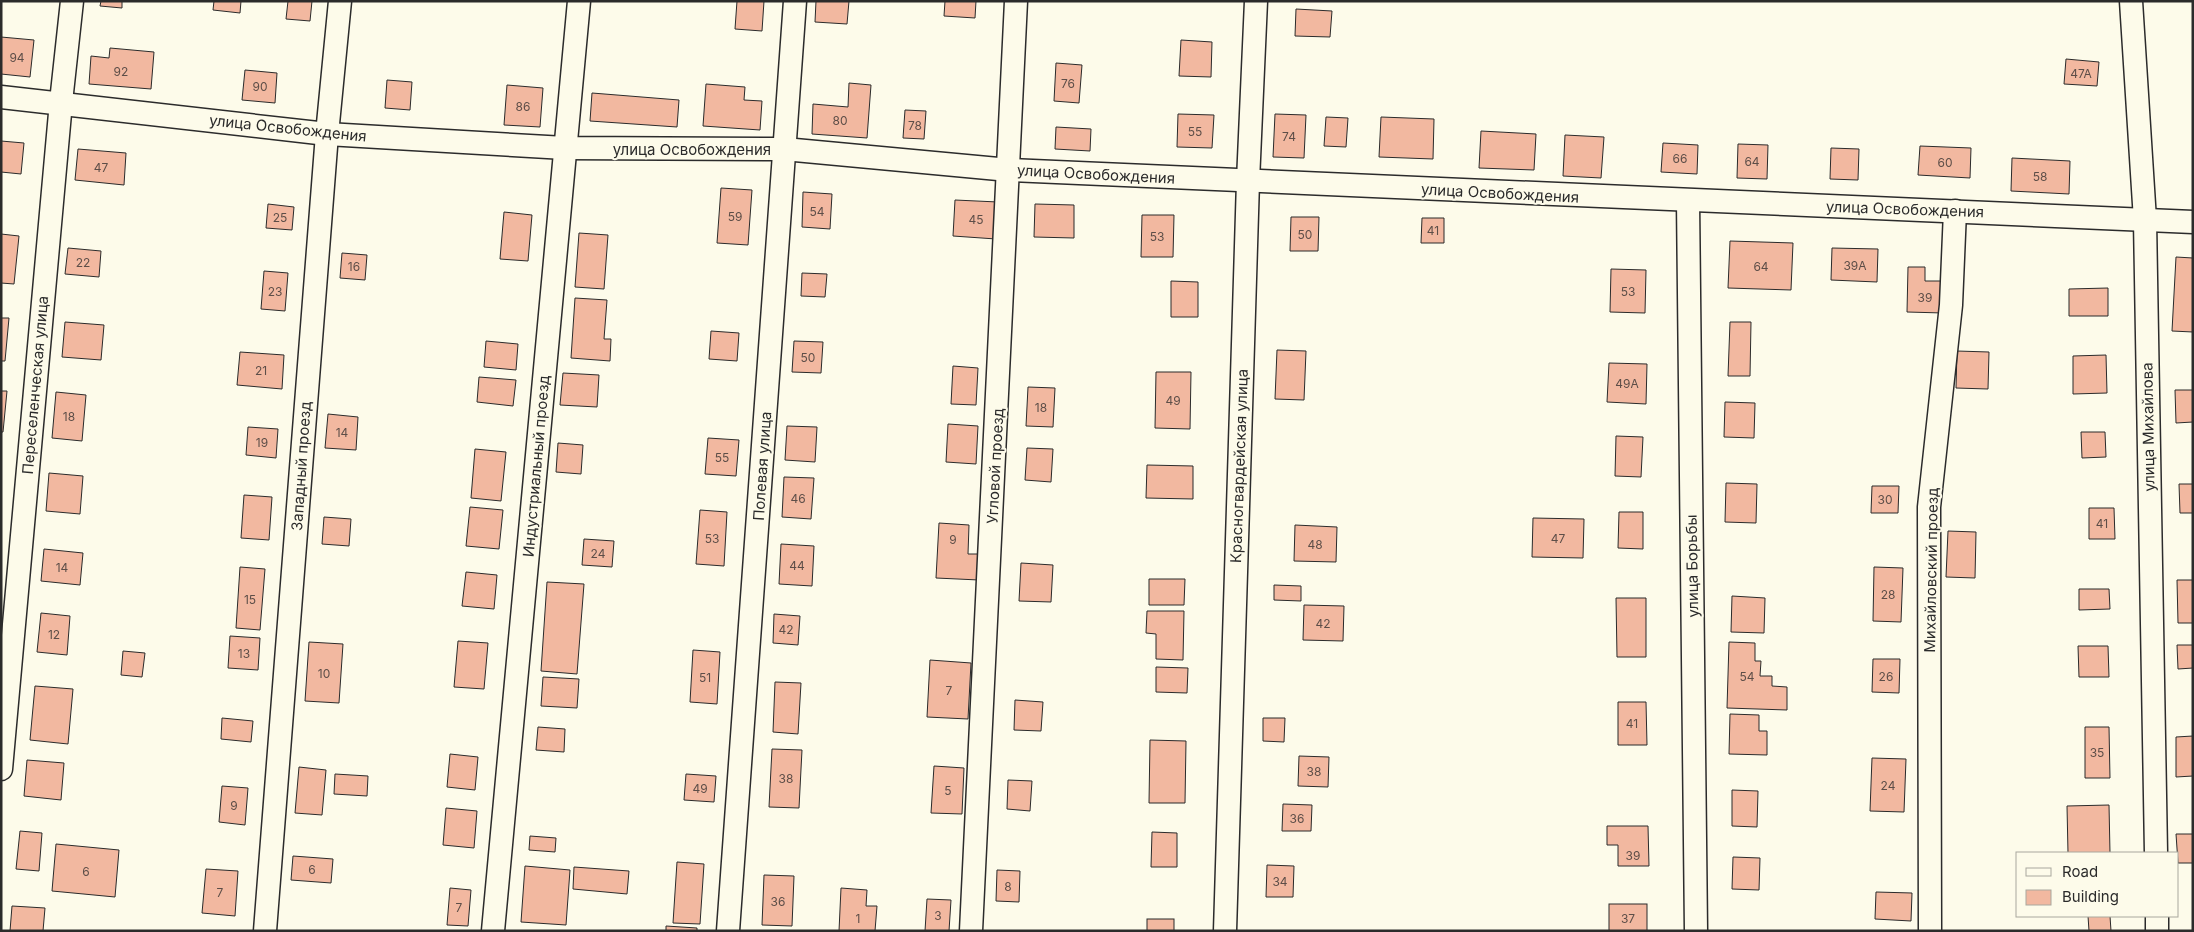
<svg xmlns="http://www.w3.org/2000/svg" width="2194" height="932" font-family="Inter,sans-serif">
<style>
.building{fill:#f2b8a0;stroke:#2b2b2b}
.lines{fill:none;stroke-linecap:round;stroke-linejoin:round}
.minor-casing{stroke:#2b2b2b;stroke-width:25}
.minor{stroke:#fdfbea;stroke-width:22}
.labels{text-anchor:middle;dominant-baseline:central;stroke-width:4;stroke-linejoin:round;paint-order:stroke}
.number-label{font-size:12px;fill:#5d4e48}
.street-label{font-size:15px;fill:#2b2b2b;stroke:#fdfbea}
</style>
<rect width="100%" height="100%" fill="#fdfbea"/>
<g class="building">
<path d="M101 1H122V8L100 6Z"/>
<path d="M214 1H241L240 13 213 10Z"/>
<path d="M288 1H312L310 21 286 19Z"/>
<path d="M737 1H764L762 31 735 29Z"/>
<path d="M816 1H849L847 24 815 22Z"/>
<path d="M945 1H976L975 18 944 16Z"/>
<path d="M1296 9 1332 11 1330 37 1295 36Z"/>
<path d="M1 37 34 40 30 77 1 74Z"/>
<path d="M1181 40 1212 42 1211 77 1179 76Z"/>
<path d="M110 48 154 52 151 89 89 84 91 56 109 58Z"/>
<path d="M2066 59 2099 62 2097 86 2064 84Z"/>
<path d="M1056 63 1082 65 1079 103 1054 101Z"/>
<path d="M245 70 277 73 275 103 242 100Z"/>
<path d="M387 80 412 82 410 110 385 108Z"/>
<path d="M849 83 871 85 867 138 812 134 813 104 848 107Z"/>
<path d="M706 84 745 87 744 100 762 101 760 130 703 126Z"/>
<path d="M507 85 543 88 540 127 504 125Z"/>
<path d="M592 93 679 100 677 127 590 121Z"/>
<path d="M905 110 926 111 924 139 903 138Z"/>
<path d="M1178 114 1214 115 1212 148 1177 147Z"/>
<path d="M1275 114 1306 115 1304 158 1273 157Z"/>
<path d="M1326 117 1348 118 1346 147 1324 146Z"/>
<path d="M1381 117 1434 119 1433 159 1379 157Z"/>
<path d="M1056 127 1091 129 1090 151 1055 149Z"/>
<path d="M1481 131 1536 134 1534 170 1479 168Z"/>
<path d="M1565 135 1604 137 1601 178 1563 176Z"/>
<path d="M1 141 24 143 21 174 1 172Z"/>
<path d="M1663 143 1698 145 1697 174 1661 172Z"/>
<path d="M1738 144 1768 145 1767 179 1737 178Z"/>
<path d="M1920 146 1971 148 1970 178 1918 175Z"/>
<path d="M1831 148 1859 149 1858 180 1830 179Z"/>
<path d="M78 149 126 153 124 185 75 180Z"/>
<path d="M2012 158 2070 161 2069 194 2011 191Z"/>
<path d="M721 188 752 190 748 245 717 243Z"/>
<path d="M803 192 832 194 830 229 802 227Z"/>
<path d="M955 200 998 202 996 239 953 236Z"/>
<path d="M268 204 294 207 292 230 266 228Z"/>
<path d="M1035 204 1074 205V238L1034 237Z"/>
<path d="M504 212 532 215 528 261 500 259Z"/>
<path d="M1142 215H1174L1173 257H1141Z"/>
<path d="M1291 217H1319L1318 251H1290Z"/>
<path d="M1422 218H1444V243H1421Z"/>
<path d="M579 233 608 235 604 289 575 287Z"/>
<path d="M1 234 19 236 14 284 1 283Z"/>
<path d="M1730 241 1793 243 1791 290 1728 288Z"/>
<path d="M68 248 101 251 99 277 65 274Z"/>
<path d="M1832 248 1878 249 1877 282 1831 280Z"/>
<path d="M342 253 367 255 365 280 340 278Z"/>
<path d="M2176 257 2193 258V332L2172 331Z"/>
<path d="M1908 267H1925V281H1944L1943 313 1907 312Z"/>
<path d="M1611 269 1646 270 1645 313 1610 312Z"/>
<path d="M264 271 288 273 285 311 261 309Z"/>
<path d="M802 273 827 274 825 297 801 296Z"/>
<path d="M1171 281 1198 282V317H1171Z"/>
<path d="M2108 288V316H2069V289Z"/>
<path d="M575 298 607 300 604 339H611L610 361 571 358Z"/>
<path d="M1 318H9L5 361H1Z"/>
<path d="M65 322 104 325 101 360 62 357Z"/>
<path d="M1730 322H1751L1750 376H1728Z"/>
<path d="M711 331 739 333 737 361 709 359Z"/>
<path d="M486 341 518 344 516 370 484 367Z"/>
<path d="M794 341 823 342 821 373 792 372Z"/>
<path d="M1277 350 1306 351 1304 400 1275 399Z"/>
<path d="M1957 351 1989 352 1988 389 1956 388Z"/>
<path d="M240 352 284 355 282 389 237 385Z"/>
<path d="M2106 355 2107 393 2073 394V356Z"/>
<path d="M1609 363 1647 364 1646 404 1607 402Z"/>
<path d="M953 366 978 368 976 405 951 404Z"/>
<path d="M1156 372H1191L1190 429 1155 428Z"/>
<path d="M563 373 599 375 597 407 560 405Z"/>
<path d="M479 377 516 380 513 406 477 402Z"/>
<path d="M1028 387 1055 388 1053 427 1026 426Z"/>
<path d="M2175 390H2193V422L2176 423Z"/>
<path d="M1 391H7L3 432H1Z"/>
<path d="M56 392 86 395 82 441 52 438Z"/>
<path d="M1725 402 1755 403 1754 438 1724 437Z"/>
<path d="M328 414 358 417 356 450 325 448Z"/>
<path d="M948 424 978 426 976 464 946 462Z"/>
<path d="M787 426 817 427 815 462 785 460Z"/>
<path d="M248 427 278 429 276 458 246 455Z"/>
<path d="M2081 432H2105L2106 457 2082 458Z"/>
<path d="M1616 436 1643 437 1641 477 1615 476Z"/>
<path d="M708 438 739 440 736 476 705 474Z"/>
<path d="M558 443 583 445 581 474 556 472Z"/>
<path d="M1027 448 1053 449 1051 482 1025 480Z"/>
<path d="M475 449 506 452 501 501 471 498Z"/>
<path d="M1147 465 1193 466V499L1146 498Z"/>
<path d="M49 473 83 476 80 514 46 511Z"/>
<path d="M784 477 814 478 811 519 782 517Z"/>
<path d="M1726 483 1757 484 1756 523 1725 522Z"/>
<path d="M2179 484H2193V513H2180Z"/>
<path d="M1872 486H1899L1898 513H1871Z"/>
<path d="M244 495 272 497 269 540 241 538Z"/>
<path d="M470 507 503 510 499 549 466 546Z"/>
<path d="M2089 508H2114L2115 539H2089Z"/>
<path d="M700 510 727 512 724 566 696 564Z"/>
<path d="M1619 512H1643V549L1618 548Z"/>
<path d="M324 517 351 519 349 546 322 544Z"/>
<path d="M1533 518 1584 519 1583 558 1532 557Z"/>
<path d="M939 523 969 525 968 554H980L979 580 936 578Z"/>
<path d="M1295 525 1337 527 1336 562 1294 561Z"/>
<path d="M1948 531 1976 532 1975 578 1946 577Z"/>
<path d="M584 539 614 541 612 567 582 565Z"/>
<path d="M781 544 814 546 812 586 779 584Z"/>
<path d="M44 549 83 553 80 585 41 581Z"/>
<path d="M1021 563 1053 565 1051 602 1019 601Z"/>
<path d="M240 567 265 569 260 630 236 628Z"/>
<path d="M1874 567 1903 568 1901 622 1873 621Z"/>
<path d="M466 572 497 575 494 609 462 606Z"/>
<path d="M1149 579H1185L1184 605H1149Z"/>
<path d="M2177 580H2193V623H2178Z"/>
<path d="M547 582 584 584 577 674 541 671Z"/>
<path d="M1274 585 1301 586V601L1274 600Z"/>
<path d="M2079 589H2109L2110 609 2079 610Z"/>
<path d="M1732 596 1765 598 1764 633 1731 632Z"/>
<path d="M1616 598H1646V657H1617Z"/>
<path d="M1304 605 1344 606 1343 641 1303 640Z"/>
<path d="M1147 611H1184L1183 660 1156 659V634L1146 633Z"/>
<path d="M41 613 70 616 67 655 37 652Z"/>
<path d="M774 614 800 616 798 645 773 643Z"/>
<path d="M230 636 260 638 258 670 228 668Z"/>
<path d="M458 641 488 643 484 689 454 687Z"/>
<path d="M309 642 343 644 339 703 305 701Z"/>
<path d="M1729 642 1755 643V661H1761L1760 676H1772V686L1787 687V710L1727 708Z"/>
<path d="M2177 645H2193V668L2178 669Z"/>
<path d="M2078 646H2108L2109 677H2079Z"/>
<path d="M693 650 720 652 717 704 690 702Z"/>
<path d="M123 651 145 653 142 677 121 675Z"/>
<path d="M1873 659H1900L1899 693 1872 692Z"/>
<path d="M930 660 971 663 968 719 927 717Z"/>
<path d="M1156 667 1188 668 1187 693 1156 692Z"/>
<path d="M543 677 579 679 577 708 541 706Z"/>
<path d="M775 682 801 683 798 734 773 732Z"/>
<path d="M35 686 73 689 68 744 30 740Z"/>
<path d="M1015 700 1043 702 1041 731 1014 730Z"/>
<path d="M1618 702H1646L1647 745H1618Z"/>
<path d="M1730 714 1759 715V731H1767V755L1729 754Z"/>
<path d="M222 718 253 721 251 742 221 739Z"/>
<path d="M1263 718H1285L1284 742 1263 741Z"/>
<path d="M538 727 565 729 564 752 536 750Z"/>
<path d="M2085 727H2109L2110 778H2085Z"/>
<path d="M2193 736V776L2176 777V737Z"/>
<path d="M1150 740 1186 741 1185 803H1149Z"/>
<path d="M772 749 802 750 799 808 769 807Z"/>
<path d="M450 754 478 757 475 790 447 787Z"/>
<path d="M1299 756 1329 757 1328 787 1298 786Z"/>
<path d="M1872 758 1906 759 1904 812 1870 811Z"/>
<path d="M27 760 64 763 61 800 24 796Z"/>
<path d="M934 766 964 768 962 814 931 813Z"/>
<path d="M299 767 326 770 322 815 295 813Z"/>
<path d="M335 774 368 776 367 796 334 794Z"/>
<path d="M686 774 716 776 714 802 684 800Z"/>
<path d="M1008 780 1032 781 1030 811 1007 809Z"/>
<path d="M222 786 248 788 245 825 219 822Z"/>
<path d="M1732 790 1758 791 1757 827 1732 826Z"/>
<path d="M1283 804 1312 805 1311 831H1282Z"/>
<path d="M2109 805 2110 853H2068L2067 806Z"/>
<path d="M446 808 477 811 474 848 443 845Z"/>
<path d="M1607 826H1648L1649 866H1618V845H1607Z"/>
<path d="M20 831 42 833 39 871 16 869Z"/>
<path d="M1152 832 1177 833V867H1151Z"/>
<path d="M2176 834H2193V863H2178Z"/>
<path d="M530 836 556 838 555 852 529 850Z"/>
<path d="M56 844 119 850 115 897 52 891Z"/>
<path d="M293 856 333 859 331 883 291 880Z"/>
<path d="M1733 857 1760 858 1759 890 1732 889Z"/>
<path d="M677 862 704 864 700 924 673 923Z"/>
<path d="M1267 865 1294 866 1293 897H1266Z"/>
<path d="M525 866 570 870 566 925 521 922Z"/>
<path d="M574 867 629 871 627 894 573 889Z"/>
<path d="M206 869 238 871 235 916 202 913Z"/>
<path d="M997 870 1020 871 1019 902 996 901Z"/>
<path d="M764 875 794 876 792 926 762 925Z"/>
<path d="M450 888 471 890 468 926 447 925Z"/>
<path d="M841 888 867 890 866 906H877L875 931H839Z"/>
<path d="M1876 892 1912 893 1911 921 1875 919Z"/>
<path d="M927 899 951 900 949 931H925Z"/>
<rect x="1609" y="904" width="38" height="27"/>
<path d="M12 906 45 908 43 931H10Z"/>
<path d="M2088 916H2110L2111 931H2089Z"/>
<rect x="1147" y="919" width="27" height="12"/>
<path d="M666 926 697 928V931H666Z"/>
</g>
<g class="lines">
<g class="minor-casing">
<g id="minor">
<path d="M2131 1 2145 220 2156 853"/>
<path d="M1 97 327 134 565 148 784 149 1009 170 2193 222"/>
<path d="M1688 201 1696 931"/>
<path d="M1 769 61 102 72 1"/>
<path d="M2157 916V931"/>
<path d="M265 931 327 134 340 1"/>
<path d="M493 931 579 1"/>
<path d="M728 931 795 1"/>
<path d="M971 931 1016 1"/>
<path d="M1225 931 1248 181 1256 1"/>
<path d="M1930 931 1929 507 1951 305 1955 211"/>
</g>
</g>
<use href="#minor" class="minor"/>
</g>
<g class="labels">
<g class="number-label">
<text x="17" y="57">94</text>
<text x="121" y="71">92</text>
<text x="2081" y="73">47А</text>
<text x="1068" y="83">76</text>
<text x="260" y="86">90</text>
<text x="523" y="106">86</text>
<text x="840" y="120">80</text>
<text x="915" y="125">78</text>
<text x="1195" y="131">55</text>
<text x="1289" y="136">74</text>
<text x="1680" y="158">66</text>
<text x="1752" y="161">64</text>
<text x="1945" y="162">60</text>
<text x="101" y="167">47</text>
<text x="2040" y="176">58</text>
<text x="817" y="211">54</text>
<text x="735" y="216">59</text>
<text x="280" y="217">25</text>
<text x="976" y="219">45</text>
<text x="1433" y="230">41</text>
<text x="1305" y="234">50</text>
<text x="1157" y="236">53</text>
<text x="83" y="262">22</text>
<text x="1855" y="265">39А</text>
<text x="354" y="266">16</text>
<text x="1761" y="266">64</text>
<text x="275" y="291">23</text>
<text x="1628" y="291">53</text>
<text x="1925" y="297">39</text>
<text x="808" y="357">50</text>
<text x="261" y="370">21</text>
<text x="1627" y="383">49А</text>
<text x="1173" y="400">49</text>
<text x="1041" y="407">18</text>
<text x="69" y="416">18</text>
<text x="342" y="432">14</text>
<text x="262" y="442">19</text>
<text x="722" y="457">55</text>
<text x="798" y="498">46</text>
<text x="1885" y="499">30</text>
<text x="2102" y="523">41</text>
<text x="712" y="538">53</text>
<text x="1558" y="538">47</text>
<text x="953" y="539">9</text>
<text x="1315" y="544">48</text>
<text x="598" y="553">24</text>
<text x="797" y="565">44</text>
<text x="62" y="567">14</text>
<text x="1888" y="594">28</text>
<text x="250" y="599">15</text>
<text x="1323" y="623">42</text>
<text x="786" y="629">42</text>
<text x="54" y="634">12</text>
<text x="244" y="653">13</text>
<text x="324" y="673">10</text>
<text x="1747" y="676">54</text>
<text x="1886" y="676">26</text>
<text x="705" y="677">51</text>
<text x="949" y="690">7</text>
<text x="1632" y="723">41</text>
<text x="2097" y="752">35</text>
<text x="1314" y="771">38</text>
<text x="786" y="778">38</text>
<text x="1888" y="785">24</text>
<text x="700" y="788">49</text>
<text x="948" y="790">5</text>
<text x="234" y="805">9</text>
<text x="1297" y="818">36</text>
<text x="1633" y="855">39</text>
<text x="312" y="869">6</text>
<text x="86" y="871">6</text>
<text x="1280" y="881">34</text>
<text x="1008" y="886">8</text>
<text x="220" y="892">7</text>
<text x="778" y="901">36</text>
<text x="459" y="907">7</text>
<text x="938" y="915">3</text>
<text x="858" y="918">1</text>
<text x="1628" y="918">37</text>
</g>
<g class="street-label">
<text transform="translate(288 128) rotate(6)">улица Освобождения</text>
<text x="692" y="149">улица Освобождения</text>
<text transform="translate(1096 174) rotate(3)">улица Освобождения</text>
<text transform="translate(1500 193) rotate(3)">улица Освобождения</text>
<text transform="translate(1905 209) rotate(2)">улица Освобождения</text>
<text transform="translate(35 385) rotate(-85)">Переселенческая улица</text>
<text transform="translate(2148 427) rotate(-91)">улица Михайлова</text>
<text transform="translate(301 466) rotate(-86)">Западный проезд</text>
<text transform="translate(536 466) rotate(-85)">Индустриальный проезд</text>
<text transform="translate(762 466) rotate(-86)">Полевая улица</text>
<text transform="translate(995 466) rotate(-87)">Угловой проезд</text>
<text transform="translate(1239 466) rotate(-88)">Красногвардейская улица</text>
<text transform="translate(1692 566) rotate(-91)">улица Борьбы</text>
<text transform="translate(1931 570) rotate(-89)">Михайловский проезд</text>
</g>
</g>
<rect width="2194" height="932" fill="none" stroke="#2b2b2b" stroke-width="5"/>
<rect x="2016" y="852" width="162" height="65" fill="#fdfbea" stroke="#a9a89e"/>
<rect x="2026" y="868" width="25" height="8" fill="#fdfbea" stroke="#a9a89e"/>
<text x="2062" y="877" font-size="15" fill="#2b2b2b">Road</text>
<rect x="2026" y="890" width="25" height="15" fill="#f2b8a0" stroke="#a9a89e"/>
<text x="2062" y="902" font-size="15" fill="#2b2b2b">Building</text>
</svg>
